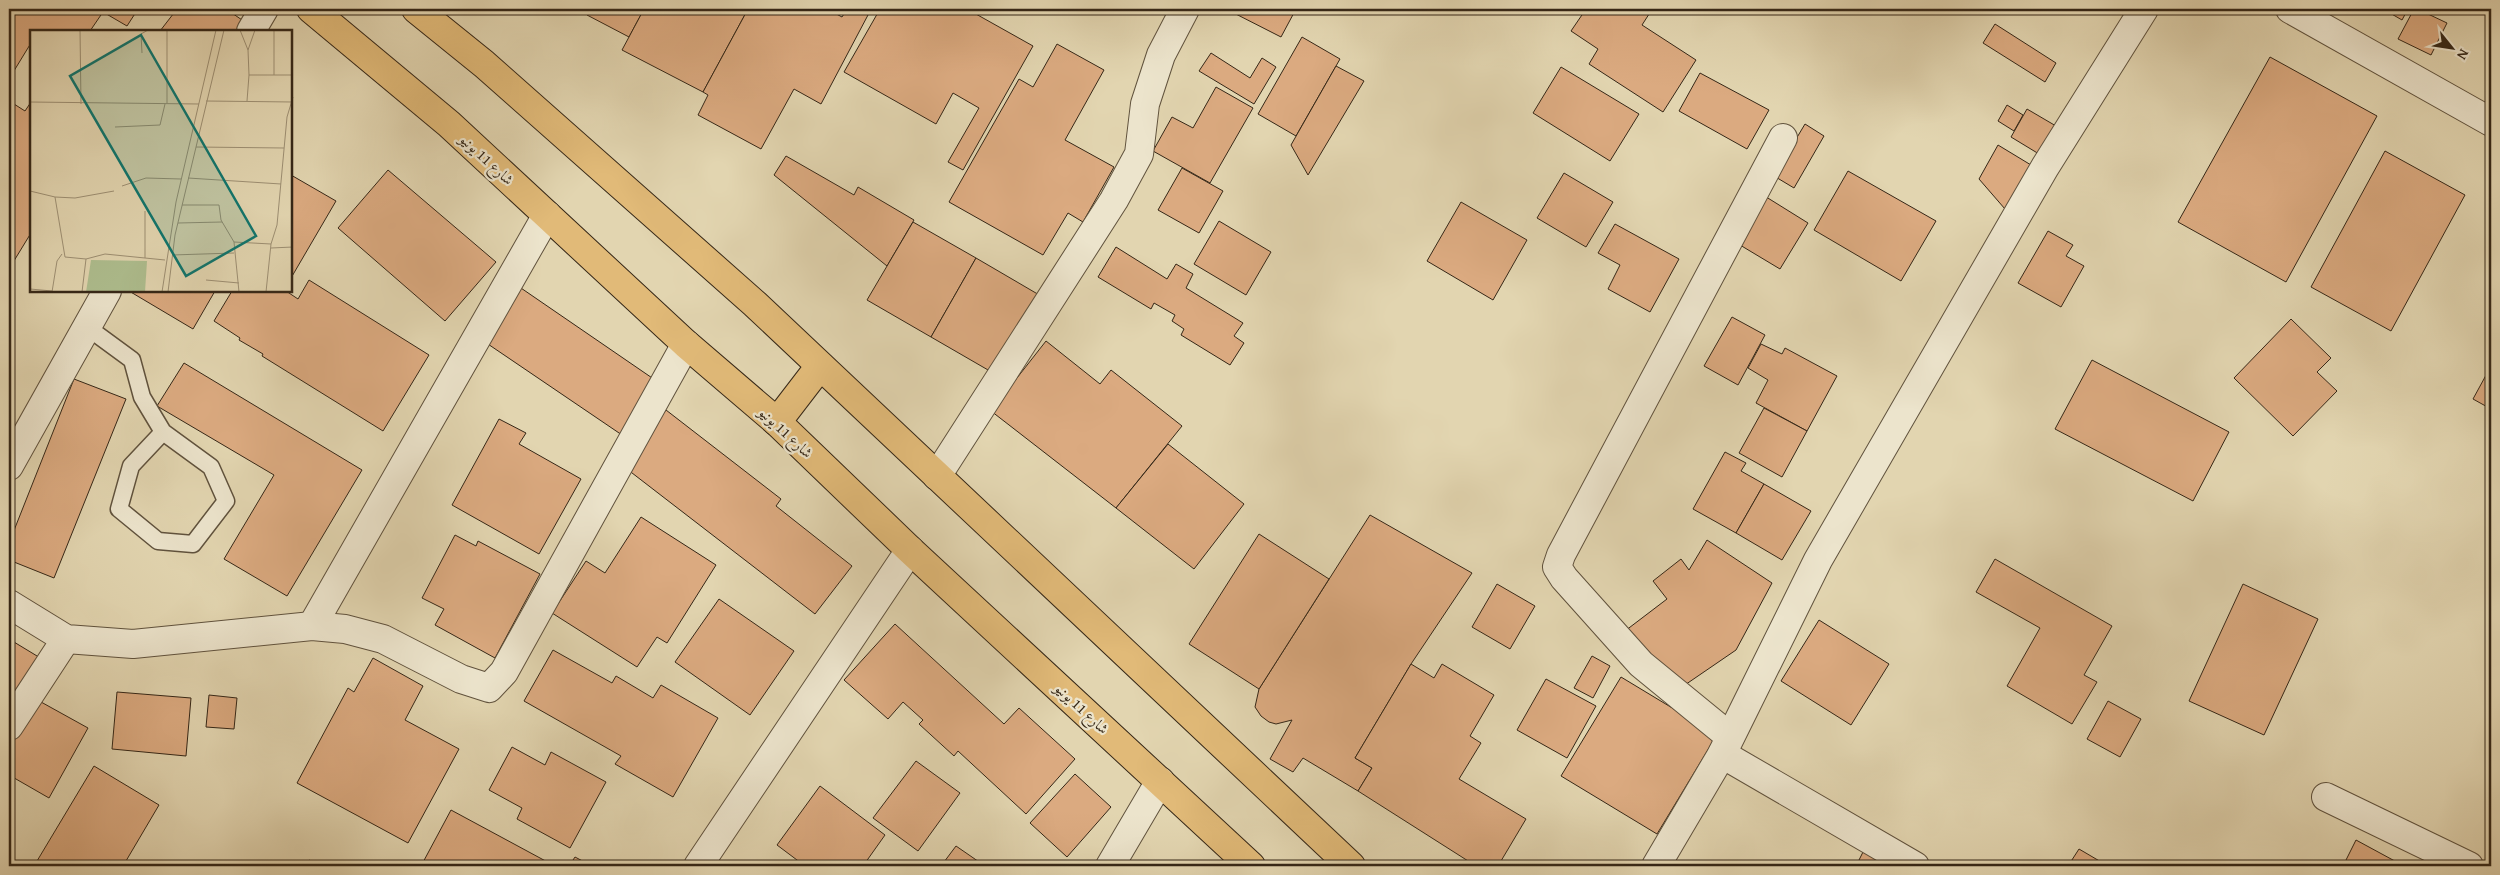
<svg xmlns="http://www.w3.org/2000/svg" width="2500" height="875" font-family="'Gentium Book Plus',Amiri,serif">
<style>
.building{fill:#dbaa80;stroke:#352717}
.lines{fill:none;stroke-linecap:round;stroke-linejoin:round}
.service-casing{stroke:#60523d;stroke-width:19}
.minor-casing{stroke:#60523d;stroke-width:30}
.trunk-casing{stroke:#352717;stroke-width:30}
.service{stroke:#ece4cc;stroke-width:16}
.minor{stroke:#ece4cc;stroke-width:28}
.trunk{stroke:#e1ba78;stroke-width:28}
.labels{text-anchor:middle;dominant-baseline:central;stroke-width:4.5;stroke-linejoin:round;paint-order:stroke}
.street-label{font-size:15px;fill:#352717;stroke:#ece4cc}
.inset-road{fill:none;stroke:#9d8f73;stroke-width:1}
.view{fill:#0f766e;fill-opacity:0.15;stroke:#0f766e;stroke-width:2.5}
.inset-edge{fill:none;stroke:#352717;stroke-width:2.5}
</style>
<rect width="100%" height="100%" fill="#e2d5b0"/>
<filter id="stains"><feTurbulence type="fractalNoise" baseFrequency=".004" numOctaves="4"/><feColorMatrix values="0 0 0 0 .2 0 0 0 0 .09 0 0 0 0 .02 0 0 0 .5 -.17"/></filter>
<radialGradient id="worn" r=".72"><stop offset=".6" stop-color="#630" stop-opacity="0"/><stop offset="1" stop-color="#630" stop-opacity=".3"/></radialGradient>
<g class="building">
<path d="M9 9H138L127 26 103 12 90 31H31V43L9 79Z"/>
<path d="M177 9H226L245 22 238 31H160Z"/>
<path d="M590 9H644L629 37 587 15Z"/>
<path d="M644 9H748L703 92 622 50Z"/>
<path d="M748 9H827L842 17 847 9H856L868 15 821 104 794 89 761 149 698 115 708 95 703 92Z"/>
<path d="M880 9H967L1033 46 963 170 948 162 979 108 953 93 936 124 844 72Z"/>
<path d="M1226 9H1296L1281 37Z"/>
<path d="M1586 9H1648L1651 11 1642 25 1696 60 1663 112 1589 64 1598 49 1571 31Z"/>
<path d="M2383 9H2408L2402 20Z"/>
<path d="M2414 9H2430L2428 14 2447 23 2431 55 2398 39Z"/>
<path d="M1995 24 2056 63 2045 82 1983 43Z"/>
<path d="M1302 37 1340 59 1296 136 1258 114Z"/>
<path d="M1057 44 1104 70 1065 140 1114 167 1083 222 1068 213 1043 255 949 202 1019 79 1033 87Z"/>
<path d="M1211 53 1250 78 1262 58 1276 67 1254 104 1199 71Z"/>
<path d="M2270 57 2377 116 2286 282 2178 222Z"/>
<path d="M1336 66 1364 81 1308 175 1291 145Z"/>
<path d="M1561 67 1639 114 1610 161 1533 113Z"/>
<path d="M1700 73 1769 110 1747 149 1679 111Z"/>
<path d="M1216 87 1253 108 1210 183 1153 151 1172 117 1193 128Z"/>
<path d="M31 102V233L9 269V112L14 104 25 111Z"/>
<path d="M2007 105 2023 115 2014 131 1998 121Z"/>
<path d="M2027 109 2056 126 2039 154 2011 137Z"/>
<path d="M1805 124 1824 136 1794 188 1774 176Z"/>
<path d="M1998 145 2031 165 2005 209 1979 179Z"/>
<path d="M2385 151 2465 195 2391 331 2311 287Z"/>
<path d="M786 156 854 195 858 187 914 220 887 266 774 175Z"/>
<path d="M1182 168 1223 191 1199 233 1158 210Z"/>
<path d="M388 170 496 262 445 321 338 228Z"/>
<path d="M1848 171 1936 221 1901 281 1814 230Z"/>
<path d="M1564 173 1613 202 1586 247 1537 218Z"/>
<path d="M291 175 336 201 291 278Z"/>
<path d="M1763 195 1808 223 1780 269 1735 242Z"/>
<path d="M1461 202 1527 240 1493 300 1427 261Z"/>
<path d="M1219 221 1271 252 1246 295 1194 264Z"/>
<path d="M913 222 976 258 931 337 867 300Z"/>
<path d="M1615 224 1679 259 1650 312 1608 289 1620 265 1598 253Z"/>
<path d="M2048 231 2073 245 2066 256 2084 266 2061 307 2018 283Z"/>
<path d="M1116 247 1167 279 1176 264 1193 274 1186 288 1243 323 1234 336 1244 343 1230 365 1181 335 1184 329 1172 321 1175 315 1154 303 1151 309 1098 277Z"/>
<path d="M976 258 1041 296 995 374 931 337Z"/>
<path d="M309 280 429 355 383 431 262 356 263 354 239 340 240 338 214 321 232 291H286L298 299Z"/>
<path d="M518 286 658 382 622 435 482 340Z"/>
<path d="M129 291H215L193 329Z"/>
<path d="M1732 317 1765 335 1738 385 1704 366Z"/>
<path d="M2291 319 2331 358 2317 372 2337 391 2293 436 2234 378Z"/>
<path d="M1046 341 1100 384 1111 370 1182 426 1116 508 991 411Z"/>
<path d="M1761 344 1782 354 1785 348 1837 376 1807 431 1756 403 1768 380 1748 368Z"/>
<path d="M2092 360 2229 432 2193 501 2055 429Z"/>
<path d="M184 363 362 470 287 596 224 559 274 475 157 406Z"/>
<path d="M2491 366V409L2473 399Z"/>
<path d="M74 379 126 399 54 578 9 560V543Z"/>
<path d="M1764 408 1807 431 1782 477 1739 453Z"/>
<path d="M666 410 781 499 776 506 852 566 815 614 623 466Z"/>
<path d="M499 419 526 433 519 444 581 479 539 554 452 505Z"/>
<path d="M1168 444 1244 504 1194 569 1116 508Z"/>
<path d="M1725 452 1746 463 1741 471 1764 484 1736 533 1693 509Z"/>
<path d="M1764 484 1811 511 1782 560 1736 533Z"/>
<path d="M1370 515 1472 573 1411 664 1355 758 1372 768 1358 791 1303 758 1293 772 1270 759 1292 720 1276 724 1269 722 1261 716 1255 707 1259 689Z"/>
<path d="M641 517 716 565 667 643 657 637 637 667 552 613 586 561 605 573Z"/>
<path d="M1259 534 1329 579 1259 689 1189 644Z"/>
<path d="M455 535 476 546 478 541 540 574 495 658 435 625 444 609 422 598Z"/>
<path d="M1707 540 1772 583 1736 650 1679 689 1621 634 1667 599 1653 581 1681 559 1689 570Z"/>
<path d="M1995 559 2112 626 2084 675 2097 682 2072 724 2007 686 2040 628 1976 592Z"/>
<path d="M1497 584 1535 606 1510 649 1472 627Z"/>
<path d="M2243 584 2318 619 2264 735 2189 701Z"/>
<path d="M719 599 794 651 750 715 675 662Z"/>
<path d="M1819 620 1889 664 1851 725 1781 681Z"/>
<path d="M895 624 1004 724 1019 708 1075 759 1026 814 958 751 954 756 919 724 923 720 903 702 888 719 844 680Z"/>
<path d="M9 639 42 659 9 713Z"/>
<path d="M553 650 612 683 616 676 653 698 661 685 718 718 673 797 615 764 621 756 524 701Z"/>
<path d="M1592 656 1610 666 1593 698 1574 688Z"/>
<path d="M373 658 423 686 405 720 459 749 408 843 297 783 348 688 354 692Z"/>
<path d="M1411 664 1434 678 1442 664 1494 695 1470 736 1481 743 1459 779 1526 819 1498 866H1476L1358 791 1372 768 1355 758Z"/>
<path d="M1621 677 1717 735 1657 834 1561 776Z"/>
<path d="M1546 679 1596 706 1567 758 1517 730Z"/>
<path d="M117 692 191 698 186 756 112 749Z"/>
<path d="M209 695 237 698 234 729 206 727Z"/>
<path d="M32 697 88 728 49 798 9 775V740Z"/>
<path d="M2108 701 2141 719 2120 757 2087 739Z"/>
<path d="M512 747 545 765 551 752 606 782 570 848 517 819 522 808 489 790Z"/>
<path d="M916 761 960 793 918 851 873 818Z"/>
<path d="M94 766 159 805 123 866H34Z"/>
<path d="M1075 774 1111 807 1067 857 1030 823Z"/>
<path d="M820 786 885 835 863 866H805L777 845Z"/>
<path d="M451 810 553 865 552 866H421Z"/>
<path d="M2356 840 2404 866H2343Z"/>
<path d="M956 846 985 866H941Z"/>
<path d="M2079 849 2108 866H2068Z"/>
<path d="M1863 852 1889 866H1856Z"/>
<path d="M575 857 592 866H569Z"/>
<path d="M309 860 320 866H306Z"/>
</g>
<g class="lines">
<g class="service-casing">
<path id="service" d="M87 327 132 360 142 397 163 432 211 467 226 501 193 544 158 541 119 509 131 466 163 432"/>
</g>
<g class="minor-casing">
<g id="minor">
<path d="M2290 9 2491 122"/>
<path d="M251 31 264 9"/>
<path d="M9 466 107 291"/>
<path d="M937 476 1114 200 1139 154 1145 104 1161 55 1185 9"/>
<path d="M9 604 66 639 133 644 312 626 345 629 383 639 461 679 489 688 504 672 686 344"/>
<path d="M312 626 547 215"/>
<path d="M9 726 66 639"/>
<path d="M1729 736 1641 664 1564 578 1557 567 1561 555 1783 138"/>
<path d="M1722 754 1915 866"/>
<path d="M2326 797 2469 866"/>
<path d="M698 866 910 550"/>
<path d="M1110 866 1160 781"/>
<path d="M1656 866 1722 754 1818 560 2045 167 2144 9"/>
</g>
</g>
<g class="trunk-casing">
<g id="trunk">
<path d="M311 9 449 124 686 344 777 422 910 550 1251 866"/>
<path d="M416 9 484 64 755 304 1351 866"/>
<path d="M777 422 820 366"/>
</g>
</g>
<use href="#service" class="service"/>
<use href="#minor" class="minor"/>
<use href="#trunk" class="trunk"/>
</g>
<g class="labels">
<g class="street-label">
<text transform="translate(487 159) rotate(43)">شارع 11 يونيو</text>
<text transform="translate(786 432) rotate(43)">شارع 11 يونيو</text>
<text transform="translate(1082 708) rotate(43)">شارع 11 يونيو</text>
</g>
</g>
<g transform="translate(30 30)">
<rect width="262" height="262" fill="#e2d5b0"/>
<path d="M61 230 117 231 115 262H56Z" fill="#aebe8f"/>
<path class="inset-road" d="M50 0 51 74M210 0 218 20 219 45H263M244 0V45M218 20 225 0M112 23 111 4 118 0M176 71 263 72M217 71 219 45M0 72 169 74M137 73V0M85 97 130 95 135 74M166 117 254 118M158 148 251 154M92 156 116 148 151 149M0 161 25 167 35 227 56 229 75 224 135 230M25 167 45 168 84 161M152 175H189L191 190 204 212 209 262M115 181V228M148 193 192 192M204 212 241 214M241 218 263 217M142 225 204 223M176 250 209 253M0 259 22 261M22 262 27 231 32 224M52 262 56 229M132 262 146 172 186 0M138 262 145 205 194 0M236 262 241 214 247 195 257 87 263 67"/>
<path class="view" d="M111 5 226 206 156 246 40 46Z"/>
<rect width="262" height="262" class="inset-edge"/>
</g>
<rect width="2500" height="875" fill="none" stroke="#e2d5b0" stroke-width="30"/>
<rect x="10" y="10" width="2480" height="855" fill="none" stroke="#352717" stroke-width="2.5"/>
<rect x="15" y="15" width="2470" height="845" fill="none" stroke="#352717"/>
<g transform="translate(2452 48) rotate(120)" stroke="#ece4cc" stroke-width="4" paint-order="stroke">
<path d="M0-4L9 19L0 12L-9 19Z" fill="#352717"/>
<text y="-8" font-size="14" font-weight="bold" text-anchor="middle" fill="#352717">N</text>
</g>
<rect width="100%" height="100%" filter="url(#stains)"/>
<rect width="100%" height="100%" fill="url(#worn)"/>
</svg>
